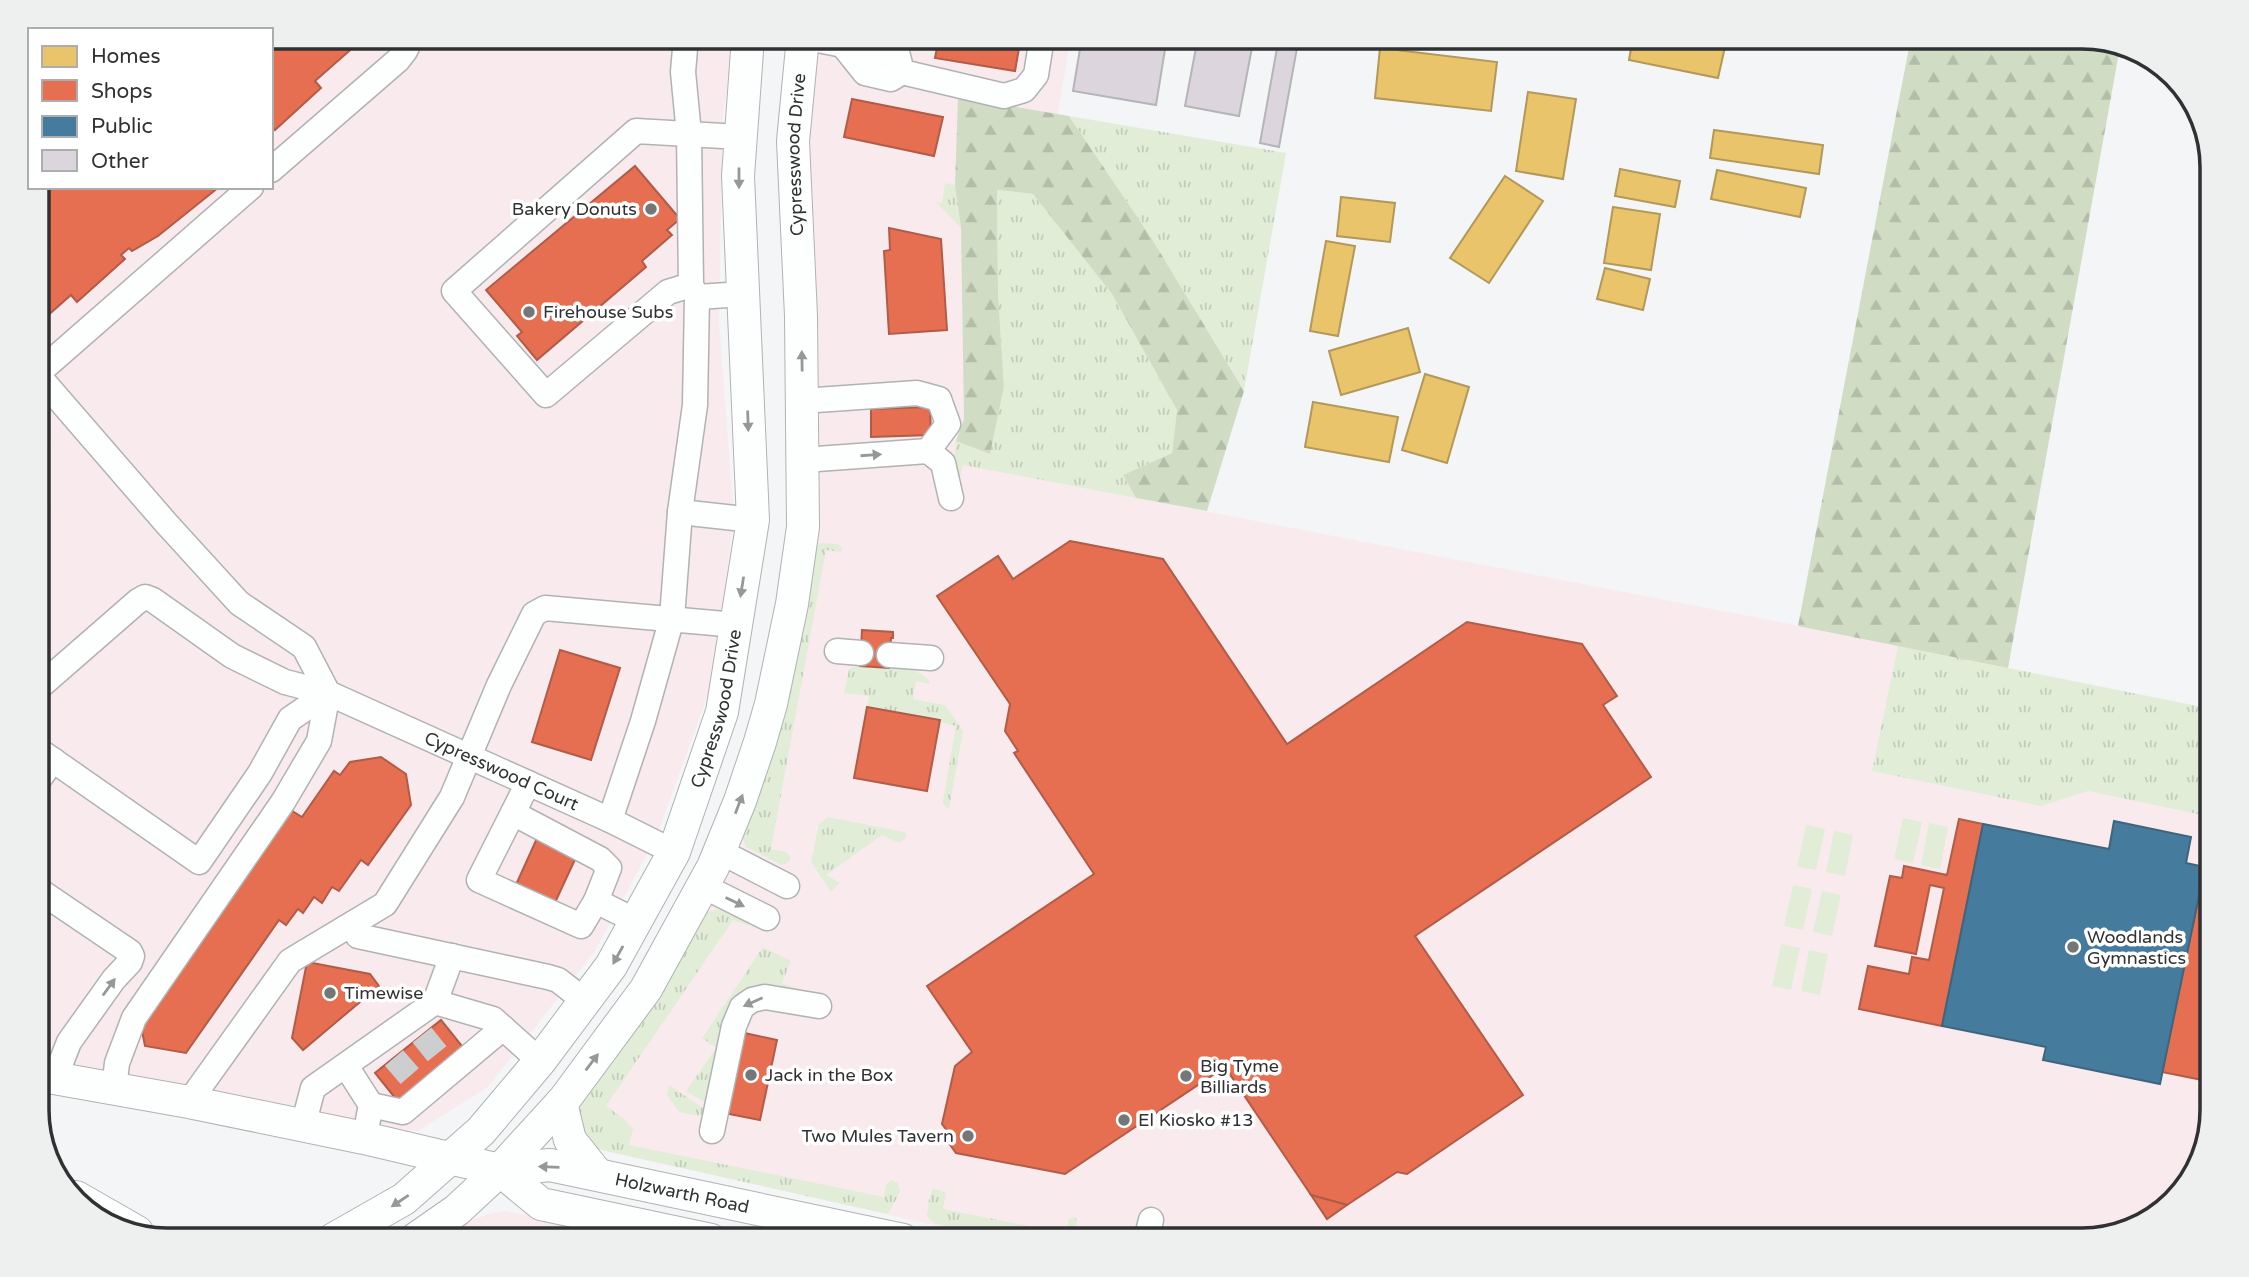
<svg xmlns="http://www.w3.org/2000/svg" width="2249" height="1277" font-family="'Varela Round',sans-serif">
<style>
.commercial{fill:#f9ebed}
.grass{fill:url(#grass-tufts)}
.forest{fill:url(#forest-firs)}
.pitch{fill:#e1edd7}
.homes{fill:#e9c46a;stroke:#b29859;stroke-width:2}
.shops{fill:#e76f51;stroke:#b05c48;stroke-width:2}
.public{fill:#457b9d;stroke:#3f657d;stroke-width:2}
.building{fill:#dcd5dd;stroke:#b5b5b7;stroke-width:2}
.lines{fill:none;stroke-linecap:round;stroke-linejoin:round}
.minor-tunnel{stroke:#ccced0;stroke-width:24;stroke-dasharray:24 12;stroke-linecap:butt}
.minor-casing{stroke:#b0b2b3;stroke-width:27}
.major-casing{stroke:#b0b2b3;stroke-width:34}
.minor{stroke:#fdfefe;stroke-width:24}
.major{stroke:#fdfefe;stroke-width:32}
.oneway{fill:#969898}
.poi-dot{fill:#747677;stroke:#fff;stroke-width:2.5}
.labels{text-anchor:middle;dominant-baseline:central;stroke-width:7;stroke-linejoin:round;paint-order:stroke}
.street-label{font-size:18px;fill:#303132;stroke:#fff}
.poi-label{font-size:18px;fill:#303132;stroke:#fff;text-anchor:start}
.rim{fill:none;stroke:#303132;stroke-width:3.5}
</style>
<defs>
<pattern id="grass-tufts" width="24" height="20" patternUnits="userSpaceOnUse" patternTransform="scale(1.75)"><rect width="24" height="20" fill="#e1edd7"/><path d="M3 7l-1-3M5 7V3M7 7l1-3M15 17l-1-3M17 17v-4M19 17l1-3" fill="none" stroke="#c1ccb9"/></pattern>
<pattern id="forest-firs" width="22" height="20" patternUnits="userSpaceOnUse" patternTransform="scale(1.75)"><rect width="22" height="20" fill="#d0ddc4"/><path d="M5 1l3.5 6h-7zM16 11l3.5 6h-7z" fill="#b3bea9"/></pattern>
</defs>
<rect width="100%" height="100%" fill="#f3f5f7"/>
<g class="commercial">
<path d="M271 37H735L723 114 719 322 734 517 713 681 656 838 595 951 488 1087 418 1131 395 1132 37 1065V187H271Z"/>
<path d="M812 37H1071L1057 118 974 104 980 437 1115 463 1137 498 1842 634 2212 709V1111L2195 1175 2148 1223 2083 1240H999L595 1148 577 1103 788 688Z"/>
<path d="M505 1211 554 1220 647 1240H440L469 1221 492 1213Z"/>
</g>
<g class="grass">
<path d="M1069 116 1286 153 1244 391 1152 239Z"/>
<path d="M945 183 955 185 961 228 936 202 942 203Z"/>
<path d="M997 190 1033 194 1112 294 1177 410 1172 453 1123 475 1136 498 963 465 959 480 952 475 956 441 990 454 1004 387 998 293Z"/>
<path d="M821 543 838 544 842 548 841 552 826 550 771 849 786 852 790 856V861L782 865 746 847 740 831 815 546Z"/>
<path d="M1898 646 2212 709V817L2088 791 2041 806 1872 771Z"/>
<path d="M860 666C882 668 917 663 930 682L929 684 916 681 913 699 945 705 963 731 949 809 943 804V801L956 726 940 722V720L867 707 869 696 844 693 849 670 852 667Z"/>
<path d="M828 817 905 832 907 837 899 843 882 835 826 875 840 883 831 892 811 862 819 824Z"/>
<path d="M717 909 747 921 750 926 733 920 606 1106 624 1119 633 1129 629 1145 884 1197 886 1184 892 1180 898 1183 900 1192 888 1214 610 1152 595 1148 584 1142 577 1103 702 914Z"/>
<path d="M763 947 791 961 782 983 798 989 794 993 758 989 711 1106 686 1091 716 1048 702 1038Z"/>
<path d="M669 1085 709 1112 698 1116 679 1112 667 1095Z"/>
<path d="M933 1188 946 1193 943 1209 1066 1233 1069 1218 1074 1217 1077 1220 1074 1235 1102 1240H1071L1040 1233 1038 1240H999L934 1223 927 1216 929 1199Z"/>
</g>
<g class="forest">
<path d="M1911 37H2082L2120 47 2008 668 1798 626Z"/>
<path d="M958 97 1069 116 1152 239 1244 391 1207 511 1136 498 1123 475 1172 453 1177 410 1112 294 1033 194 997 190 998 293 1004 387 990 454 956 441 964 419 961 228 955 185Z"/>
</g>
<g class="pitch">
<path d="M1903 818 1922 822 1913 863 1894 859Z"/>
<path d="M1929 823 1948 827 1940 869 1921 865Z"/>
<path d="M1806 825 1825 829 1816 870 1797 867Z"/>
<path d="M1834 831 1853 835 1845 876 1826 872Z"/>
<path d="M1793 885 1812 889 1803 930 1784 926Z"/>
<path d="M1822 891 1841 895 1832 936 1813 932Z"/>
<path d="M1781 944 1800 948 1791 990 1772 986Z"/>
<path d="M1809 950 1828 954 1820 995 1801 991Z"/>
</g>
<g class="homes">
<path d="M1633 37H1672L1725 47 1718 78 1629 60Z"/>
<path d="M1380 48 1497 62 1491 111 1375 98Z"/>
<path d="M1528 92 1576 99 1563 179 1516 171Z"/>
<path d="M1714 130 1823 145 1819 174 1710 158Z"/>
<path d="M1620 169 1680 181 1675 207 1615 196Z"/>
<path d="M1717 170 1806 188 1800 217 1711 199Z"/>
<path d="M1505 176 1543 201 1489 283 1450 258Z"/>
<path d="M1341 197 1395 203 1390 242 1337 236Z"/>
<path d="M1613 207 1660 214 1651 270 1604 263Z"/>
<path d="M1326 241 1355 246 1338 336 1310 331Z"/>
<path d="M1605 268 1650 279 1643 310 1597 299Z"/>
<path d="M1408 328 1420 372 1341 395 1329 351Z"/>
<path d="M1425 374 1469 387 1447 463 1402 450Z"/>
<path d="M1313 402 1398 417 1389 462 1305 447Z"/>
</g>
<g class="shops">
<path d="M271 37H365L315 81 321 88 275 130 271 125Z"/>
<path d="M939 37H1021L1015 71 935 58Z"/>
<path d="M852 99 943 117 934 156 844 137Z"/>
<path d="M635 166 680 219 667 230 672 235 642 261 646 267 537 360 517 336 522 332 486 290Z"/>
<path d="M37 187H219L158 236 132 251 129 248 121 255 125 259 77 302 71 295 37 325Z"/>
<path d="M889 228 941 239 947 330 889 334 884 251 890 250Z"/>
<path d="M930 407 931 435 871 437V409Z"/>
<path d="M1070 541 1163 559 1287 744 1467 622 1582 644 1617 696 1603 705 1651 777 1415 936 1523 1095 1407 1174 1397 1172 1347 1205 1311 1195 1225 1067 1065 1174 956 1153 944 1136 948 1132 942 1124 955 1066 972 1052 927 986 1094 874 1014 753 1018 751 1005 731 1010 704 937 596 998 556 1013 579Z"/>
<path d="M862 630 893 632V638H891L889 668 860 666Z"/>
<path d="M560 650 620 668 591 760 532 742Z"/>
<path d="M867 707 940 720 927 791 854 778Z"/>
<path d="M381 757 406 774 411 805 368 865 361 860 339 891 332 887 322 903 314 897 303 913 298 909 286 925 279 920 186 1053 145 1046 140 1021 289 809 302 817 334 771 340 775 350 762Z"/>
<path d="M1959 819 1983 824 1942 1026 1859 1009 1868 966 1909 974 1912 957 1929 960 1944 888 1930 885 1916 954 1875 946 1890 876 1902 878 1904 866 1947 875Z"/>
<path d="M538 836 578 853 553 907 514 889Z"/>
<path d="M2205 867 2212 869V1082L2162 1072Z"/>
<path d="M307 962 370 974 379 986 303 1050 292 1038Z"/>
<path d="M441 1020 466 1051 400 1104 375 1073Z"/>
<path d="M740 1032 777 1040 760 1120 724 1113Z"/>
<path d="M1311 1195 1347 1205 1327 1219Z"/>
</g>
<path class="public" d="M2114 821 2191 837 2186 863 2205 867 2160 1084 2043 1060 2046 1047 1942 1026 1983 824 2109 849Z"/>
<g class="building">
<path d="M1082 37H1167L1156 105 1073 91Z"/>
<path d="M1198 37H1254L1239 116 1185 106Z"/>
<path d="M1279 37H1299L1279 147 1260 143Z"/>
</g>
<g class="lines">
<g class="minor-tunnel">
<path d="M422 1035 447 1066"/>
<path d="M394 1058 420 1088"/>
</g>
<g class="minor-casing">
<g id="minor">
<path d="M803 37 898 56 902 72 1004 96 1024 90 1036 75 1042 37"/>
<path d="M841 43 865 73 891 79 902 72"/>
<path d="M271 170 398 60 405 51 412 37"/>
<path d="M691 285 668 292 546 395 454 291 636 131 740 137"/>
<path d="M697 297 743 294"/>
<path d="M37 374 166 523 239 603 304 647 328 693 319 741 283 802 134 1018 117 1063 114 1089"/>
<path d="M37 374 251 187"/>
<path d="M802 401 917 393 939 399 948 424 928 451 803 460"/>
<path d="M928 451 943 463 951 498"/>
<path d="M680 512 753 520"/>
<path d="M837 651 861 653"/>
<path d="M889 655 931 658"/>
<path id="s1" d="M37 689 138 601 145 597 153 600 232 656 285 682 328 693 610 820 674 852"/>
<path d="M37 749 199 862 260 773 290 719 328 693"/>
<path d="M37 782 53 760"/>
<path d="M528 783 479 880 581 926 596 901 636 921"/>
<path d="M513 813 600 859 609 868 596 901"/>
<path d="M610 820 643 721 672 618 680 512 695 405 697 297 691 285 689 134 683 72 686 37"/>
<path d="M719 851 787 886"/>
<path d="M703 886 767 918"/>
<path d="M37 889 130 952 132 956 130 962 114 979 69 1042 55 1078"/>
<path d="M351 925 358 936 548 977 558 980 585 1001"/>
<path d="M435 1002 452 956"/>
<path d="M346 1066 371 1105 368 1120"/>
<path d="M189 1102 290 961 385 904 452 797 499 685 534 614 545 608 736 625"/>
<path d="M371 1105 403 1112 503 1028"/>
<path d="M303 1126 313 1088 435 1002 493 1019 540 1061"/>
<path d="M712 1131 734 1026 742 1007 752 1000 765 997 819 1006"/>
<path d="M585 1240 588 1214"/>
<path d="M1146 1240 1151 1220"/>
</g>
</g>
<g class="major-casing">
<g id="major">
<path id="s2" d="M37 1075 189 1102 364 1138 500 1170 550 1165 903 1240"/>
<path d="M561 1103 570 1140 597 1174"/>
<path d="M500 1170 541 1204 711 1240"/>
<path d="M76 1197 137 1232"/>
<path id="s3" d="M332 1240 404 1199 481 1131 540 1061 611 966 674 852 722 712 753 520 738 176 748 37"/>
<path id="s4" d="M414 1240 457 1210 500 1170 564 1100 646 989 713 867 740 801 760 742 771 704 792 604 803 527 801 316 793 141 803 37"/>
</g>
</g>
<use href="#minor" class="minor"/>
<use href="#major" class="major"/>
</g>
<defs><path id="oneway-solid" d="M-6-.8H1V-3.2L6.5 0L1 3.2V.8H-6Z" transform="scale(1.75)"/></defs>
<g class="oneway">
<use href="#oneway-solid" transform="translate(739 178) rotate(90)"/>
<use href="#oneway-solid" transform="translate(802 361) rotate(-91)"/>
<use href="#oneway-solid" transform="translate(748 421) rotate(88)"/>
<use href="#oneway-solid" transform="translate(871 455) rotate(-4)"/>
<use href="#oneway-solid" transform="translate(742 587) rotate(99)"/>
<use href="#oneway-solid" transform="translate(739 804) rotate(-69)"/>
<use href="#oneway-solid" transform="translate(735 902) rotate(26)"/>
<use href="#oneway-solid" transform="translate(618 955) rotate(119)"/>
<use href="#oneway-solid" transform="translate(109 987) rotate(-54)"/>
<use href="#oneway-solid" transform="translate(753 1002) rotate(156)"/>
<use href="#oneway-solid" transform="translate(592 1062) rotate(-53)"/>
<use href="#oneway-solid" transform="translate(549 1167) rotate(-178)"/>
<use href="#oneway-solid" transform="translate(400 1201) rotate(146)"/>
</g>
<g class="poi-dot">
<circle cx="651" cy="209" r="7"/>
<circle cx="529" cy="312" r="7"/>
<circle cx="2073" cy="947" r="7"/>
<circle cx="330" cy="993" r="7"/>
<circle cx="751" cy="1075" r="7"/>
<circle cx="1186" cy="1076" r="7"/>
<circle cx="1124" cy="1120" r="7"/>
<circle cx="968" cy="1136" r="7"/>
</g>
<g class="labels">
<g class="street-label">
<text stroke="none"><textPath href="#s4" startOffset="1209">Cypresswood Drive</textPath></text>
<text stroke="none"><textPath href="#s3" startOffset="676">Cypresswood Drive</textPath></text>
<text stroke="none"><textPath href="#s1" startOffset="541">Cypresswood Court</textPath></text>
<text stroke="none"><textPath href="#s2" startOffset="658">Holzwarth Road</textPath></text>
</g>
<g class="poi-label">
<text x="637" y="209" text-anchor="end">Bakery Donuts</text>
<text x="543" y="312">Firehouse Subs</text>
<text x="2087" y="937">Woodlands<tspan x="2087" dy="21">Gymnastics</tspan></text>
<text x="344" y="993">Timewise</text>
<text x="1200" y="1066">Big Tyme<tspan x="1200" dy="21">Billiards</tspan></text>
<text x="765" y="1075">Jack in the Box</text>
<text x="1138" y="1120">El Kiosko #13</text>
<text x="954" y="1136" text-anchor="end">Two Mules Tavern</text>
</g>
</g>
<path d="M0 0H2249V1277H0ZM167 49H2082A118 118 0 0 1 2200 167V1110A118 118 0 0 1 2082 1228H167A118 118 0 0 1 49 1110V167A118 118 0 0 1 167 49Z" fill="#eeefef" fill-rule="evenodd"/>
<path class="rim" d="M167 49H2082A118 118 0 0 1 2200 167V1110A118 118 0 0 1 2082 1228H167A118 118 0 0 1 49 1110V167A118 118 0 0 1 167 49Z"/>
<rect x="28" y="28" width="245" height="161" fill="#ffffff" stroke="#acadad" stroke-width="2"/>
<rect x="42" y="46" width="35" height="21" fill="#e9c46a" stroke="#acadad" stroke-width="2"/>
<text x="91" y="63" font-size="21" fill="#303132">Homes</text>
<rect x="42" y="80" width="35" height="21" fill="#e76f51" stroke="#acadad" stroke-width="2"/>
<text x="91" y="98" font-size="21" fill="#303132">Shops</text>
<rect x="42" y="116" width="35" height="21" fill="#457b9d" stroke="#acadad" stroke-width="2"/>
<text x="91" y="133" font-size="21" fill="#303132">Public</text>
<rect x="42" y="150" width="35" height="21" fill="#dcd5dd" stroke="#acadad" stroke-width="2"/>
<text x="91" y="168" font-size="21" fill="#303132">Other</text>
</svg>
